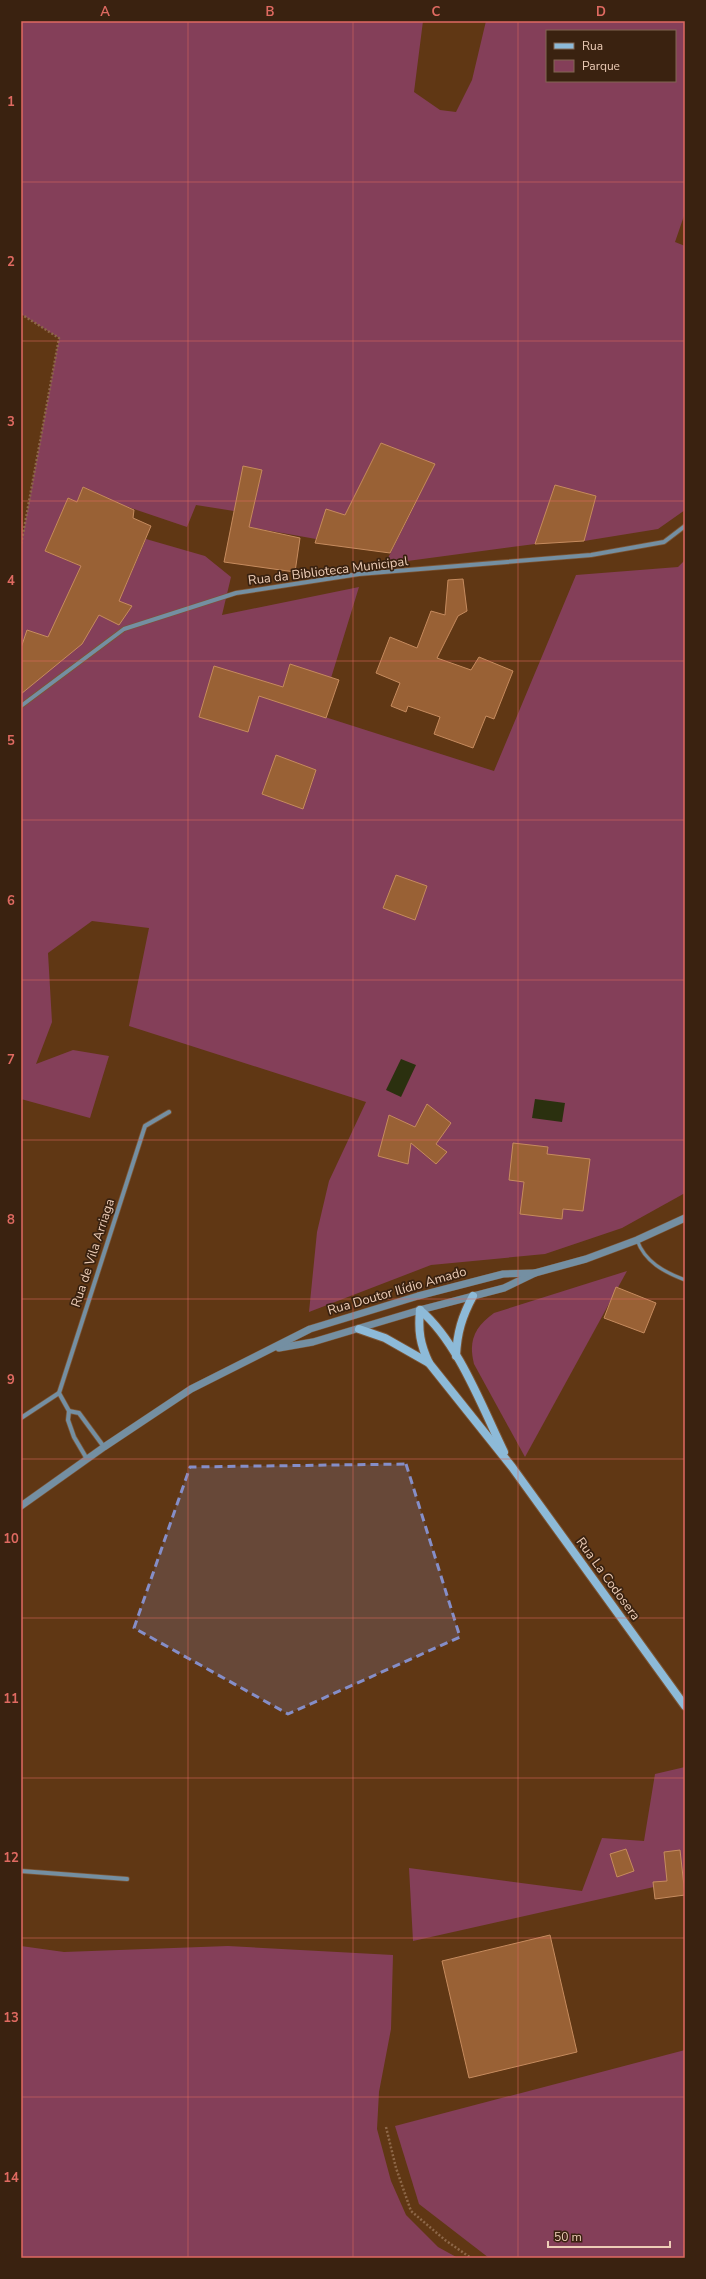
<svg xmlns="http://www.w3.org/2000/svg" width="706" height="2279" font-family="'Nunito Sans',sans-serif">
<style>
.green{fill:#843f59;fill-rule:evenodd}
.water{fill:#2b300f}
.building{fill:#996135;stroke:#c68b5e}
.lines{fill:none;stroke-linecap:round;stroke-linejoin:round}
.service-casing{stroke:#7c5535;stroke-width:4.5}
.minor-casing{stroke:#7c5535;stroke-width:5.5}
.tertiary-casing{stroke:#7c5535;stroke-width:8}
.secondary-casing{stroke:#7c5535;stroke-width:10}
.path{stroke:#8d6748;stroke-width:2.5;stroke-dasharray:2 2;stroke-linecap:butt}
.service{stroke:#748fa2;stroke-width:3}
.minor{stroke:#748fa2;stroke-width:4}
.tertiary{stroke:#748fa2;stroke-width:7}
.secondary{stroke:#8dbad8;stroke-width:8}
.marked{fill:#858ec8;fill-opacity:0.2;stroke:#858ec8;stroke-width:3;stroke-dasharray:8 5;stroke-linejoin:round}
.grid{fill:none;stroke:#df6a61;stroke-width:1;stroke-opacity:0.55}
.labels{text-anchor:middle;dominant-baseline:central;stroke-width:3.5;stroke-linejoin:round;paint-order:stroke}
.street-label{font-size:13px;fill:#edcdb7;stroke:#3a2210}
.neatline{fill:none;stroke:#df6a61;stroke-width:1.5}
.grid-label{font-size:13px;text-anchor:middle;font-weight:bold;fill:#df6a61}
</style>
<rect width="100%" height="100%" fill="#603714"/>
<g class="green">
<path d="M21 21H423L414 92 440 110 456 112 472 80 486 21H685V213L675 242 685 246V510L658 529 584 541 596 496 555 486 535 544 385 564 434 466 381 443 345 515 326 510 316 539 249 527 262 470 244 467 234 511 196 505 187 527 125 506 83 487 77 502 68 498 45 551 126 585 146 539 205 556 231 577 222 615 359 587 331 678 290 664 278 702 494 771 576 575 678 567 685 560V1193L622 1228 545 1254 431 1265 309 1312 317 1232 329 1181 366 1102 129 1026 149 928 92 921 48 953 52 1022 36 1064 73 1050 109 1056 90 1118 21 1099V545L59 338 21 314ZM547 31H675V81H547ZM276 756 316 770 303 808 262 794Z"/>
<path d="M627 1271 525 1457 474 1364C468 1340 475 1327 494 1313Z"/>
<path d="M685 1767V1880L413 1941 409 1868 582 1891 602 1838 644 1841 655 1774Z"/>
<path d="M21 1946 64 1952 228 1946 393 1955 391 2029 379 2092 377 2129 391 2181 406 2215 438 2247 458 2258H21Z"/>
<path d="M685 2050V2258H489L419 2204 395 2126Z"/>
</g>
<g class="water">
<path d="M401 1059 416 1065 401 1097 386 1090Z"/>
<path d="M535 1099 565 1103 562 1122 532 1118Z"/>
</g>
<g class="building">
<path d="M381 443 435 464 390 553 315 543 326 509 345 515Z"/>
<path d="M243 466 262 470 249 527 300 538 295 572 224 562Z"/>
<path d="M555 485 596 496 584 541 535 544Z"/>
<path d="M83 487 134 510 133 518 151 526 119 601 132 606 119 625 99 615 82 644 21 694V648L27 630 48 637 81 566 45 551 68 498 77 502Z"/>
<path d="M463 579 467 611 458 616 437 658 471 670 479 657 513 671 494 719 486 716 473 748 434 734 440 717 408 706 406 712 391 706 400 683 376 673 390 637 417 648 431 611 445 615 448 580Z"/>
<path d="M290 664 339 680 326 718 259 696 248 732 199 717 214 666 283 687Z"/>
<path d="M276 755 316 770 303 809 262 794Z"/>
<path d="M396 875 427 886 415 920 383 908Z"/>
<path d="M427 1104 451 1123 436 1144 447 1152 436 1164 411 1143 408 1164 378 1156 389 1115 415 1127Z"/>
<path d="M513 1143 548 1147 547 1154 590 1159 583 1211 563 1209 562 1219 520 1214 524 1182 509 1180Z"/>
<path d="M616 1287 656 1303 644 1333 604 1318Z"/>
<path d="M626 1849 634 1871 617 1877 610 1854Z"/>
<path d="M680 1850 685 1895 655 1899 653 1882 667 1881 664 1852Z"/>
<path d="M550 1935 577 2052 469 2078 442 1961Z"/>
</g>
<g class="lines">
<g class="service-casing">
<path id="service" d="M637 1240C645 1262 664 1272 685 1280"/>
</g>
<g class="minor-casing">
<g id="minor">
<path d="M21 706 124 629 236 593 359 574 591 555 664 542 685 526"/>
<path d="M69 1411 79 1413 104 1447"/>
<path d="M21 1418 59 1393"/>
<path d="M87 1459 74 1437 68 1420 69 1411 59 1393 145 1126 169 1112"/>
<path d="M21 1871 127 1879"/>
</g>
</g>
<g class="tertiary-casing">
<g id="tertiary">
<path d="M279 1348 313 1342 420 1310 504 1288 535 1273 586 1259 637 1240 685 1218"/>
<path d="M21 1506 104 1447 191 1389 310 1329 418 1296 503 1274 535 1273"/>
</g>
</g>
<g class="secondary-casing">
<g id="secondary">
<path d="M420 1310C418 1331 420 1344 429 1363L512 1467 685 1706"/>
<path d="M420 1310C458 1342 482 1407 504 1452"/>
<path d="M359 1329 385 1338 429 1363"/>
<path d="M456 1356C457 1333 462 1316 473 1296"/>
</g>
</g>
<g class="path">
<path d="M21 314 59 338 21 545"/>
<path d="M386 2127 396 2168 411 2211 445 2240 471 2258"/>
</g>
<use href="#service" class="service"/>
<use href="#minor" class="minor"/>
<use href="#tertiary" class="tertiary"/>
<use href="#secondary" class="secondary"/>
</g>
<path class="marked" d="M406 1464 460 1637 288 1714 134 1628 190 1467Z"/>
<path class="grid" d="M188 21V2258M353 21V2258M518 21V2258M21 182H685M21 341H685M21 501H685M21 661H685M21 820H685M21 980H685M21 1140H685M21 1299H685M21 1459H685M21 1618H685M21 1778H685M21 1938H685M21 2097H685"/>
<g class="labels">
<g class="street-label">
<text transform="translate(328 571) rotate(-7)">Rua da Biblioteca Municipal</text>
<text transform="translate(93 1253) rotate(-72)">Rua de Vila Arriaga</text>
<text transform="translate(397 1291) rotate(-16)">Rua Doutor Ilídio Amado</text>
<text transform="translate(608 1579) rotate(54)">Rua La Codosera</text>
</g>
</g>
<rect width="706" height="2279" fill="none" stroke="#3a2210" stroke-width="44"/>
<rect x="546" y="30" width="130" height="52" fill="#3a2210" stroke="#826653"/>
<rect x="554" y="43" width="20" height="6" fill="#8dbad8" stroke="#826653"/>
<text x="582" y="50" font-size="12" fill="#edcdb7">Rua</text>
<rect x="554" y="60" width="20" height="12" fill="#843f59" stroke="#826653"/>
<text x="582" y="70" font-size="12" fill="#edcdb7">Parque</text>
<path d="M548 2241v6h122v-6" fill="none" stroke="#edcdb7" stroke-width="2"/>
<text x="554" y="2241" font-size="12" fill="#edcdb7" stroke="#3a2210" stroke-width="3" paint-order="stroke">50 m</text>
<rect x="22" y="22" width="662" height="2235" class="neatline"/>
<g class="grid-label">
<text x="105" y="16">A</text>
<text x="270" y="16">B</text>
<text x="436" y="16">C</text>
<text x="601" y="16">D</text>
<text x="11" y="106">1</text>
<text x="11" y="266">2</text>
<text x="11" y="426">3</text>
<text x="11" y="585">4</text>
<text x="11" y="745">5</text>
<text x="11" y="905">6</text>
<text x="11" y="1064">7</text>
<text x="11" y="1224">8</text>
<text x="11" y="1384">9</text>
<text x="11" y="1543">10</text>
<text x="11" y="1703">11</text>
<text x="11" y="1862">12</text>
<text x="11" y="2022">13</text>
<text x="11" y="2182">14</text>
</g>
</svg>
